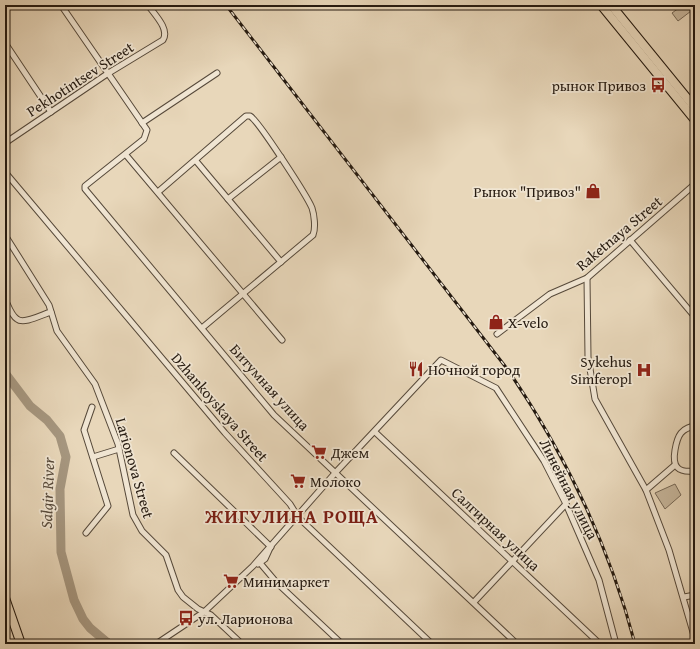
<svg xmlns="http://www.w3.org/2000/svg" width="700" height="649" font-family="'Gentium Book Plus',serif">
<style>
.green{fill:#c7b79d;stroke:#766856}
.water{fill:#a69780;stroke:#726553}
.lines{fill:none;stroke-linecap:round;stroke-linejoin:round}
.river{stroke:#a69780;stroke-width:9}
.minor-casing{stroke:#56493a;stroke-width:7}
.primary-casing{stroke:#251a10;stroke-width:10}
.minor{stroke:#f0e5d2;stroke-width:5}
.primary{stroke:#e8d7ba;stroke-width:8}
.rail-casing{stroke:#251a10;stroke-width:3}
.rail{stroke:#f0e5d2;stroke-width:1.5;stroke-dasharray:4.5;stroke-linecap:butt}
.labels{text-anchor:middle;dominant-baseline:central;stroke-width:3.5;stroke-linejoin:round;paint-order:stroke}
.street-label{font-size:15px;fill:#251a10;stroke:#f0e5d2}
.poi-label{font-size:15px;fill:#251a10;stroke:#f0e5d2;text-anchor:start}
.water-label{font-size:16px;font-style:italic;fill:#594c3d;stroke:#f0e5d2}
.district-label{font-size:19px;font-weight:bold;letter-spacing:1px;fill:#7a1f14;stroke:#f0e5d2}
</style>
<rect width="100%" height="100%" fill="#e8d7ba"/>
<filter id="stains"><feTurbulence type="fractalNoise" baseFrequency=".005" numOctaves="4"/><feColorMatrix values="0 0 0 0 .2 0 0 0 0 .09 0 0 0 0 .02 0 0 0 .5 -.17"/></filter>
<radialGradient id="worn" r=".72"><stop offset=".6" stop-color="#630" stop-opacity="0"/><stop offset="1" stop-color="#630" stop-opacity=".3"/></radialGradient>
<g class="green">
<path d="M683 5H695V8L678 21 672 13Z"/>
<path d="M675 484 681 495 665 509 655 493Z"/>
</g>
<path class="water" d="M100 633 117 644H105L92 634Z"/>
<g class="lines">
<path class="river" d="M5 373 30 406 47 420 60 436 66 457 60 489 61 552 74 600 83 619 90 628 109 644"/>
<g class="minor-casing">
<g id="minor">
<path d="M61 5 147 130 144 139 85 186V189L274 415 517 644"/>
<path d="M5 43 51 112"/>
<path d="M142 123 217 73"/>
<path d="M5 143 107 74 163 40C170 29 154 14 148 5"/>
<path d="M126 155 282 340"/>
<path d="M196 161 281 262"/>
<path d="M5 172 225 433 290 504 298 517 432 644"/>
<path d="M158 192 246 116H250C258 120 307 196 312 208 314 214 316 228 313 235L202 328"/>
<path d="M228 199 281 157"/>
<path d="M5 235 49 305 57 331 95 384 118 444 133 515 142 531 166 555 178 590 183 597 198 609 211 615 242 644"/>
<path d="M630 240 695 317"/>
<path d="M587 278 588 357 595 399 646 490 669 550 695 639"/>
<path d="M5 299C8 305 11 315 17 319 24 325 43 314 51 312"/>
<path d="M497 334 550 294 587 278 695 184"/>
<path d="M695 426C690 427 685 428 681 433 677 438 676 444 675 450 672 467 678 473 695 471"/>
<path d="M375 432 600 644"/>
<path d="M174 453 271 547"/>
<path d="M93 457 119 449"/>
<path d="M646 490 675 465"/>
<path d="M86 533 108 506 84 430 92 407"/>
<path d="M260 563 277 583 342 644"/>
<path d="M258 564 265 559 270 548"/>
<path d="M684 597 695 595"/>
<path d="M474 602 566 504"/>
<path d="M156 644 204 612 253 566 336 472 441 360 496 388 544 461 566 504 599 580 616 644"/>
</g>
</g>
<g class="primary-casing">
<g id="primary">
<path d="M601 5 695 120"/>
<path d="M611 5 695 108"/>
<path d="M5 598 21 644"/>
</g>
</g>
<use href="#minor" class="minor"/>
<use href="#primary" class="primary"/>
<g class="rail-casing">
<path id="rail" d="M226 5 508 370C566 455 609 545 635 644"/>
</g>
<use href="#rail" class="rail"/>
</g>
<defs>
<g id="bus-bare" transform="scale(1.2)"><path d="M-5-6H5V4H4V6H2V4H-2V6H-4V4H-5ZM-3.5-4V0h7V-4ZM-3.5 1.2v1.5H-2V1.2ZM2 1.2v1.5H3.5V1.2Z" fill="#8f2418" stroke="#f0e5d2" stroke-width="2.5" paint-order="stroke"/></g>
<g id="shop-bare" transform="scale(1.2)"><path d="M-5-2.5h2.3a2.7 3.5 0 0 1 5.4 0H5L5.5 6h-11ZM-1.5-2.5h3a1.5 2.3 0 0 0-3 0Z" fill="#8f2418" stroke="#f0e5d2" stroke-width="2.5" paint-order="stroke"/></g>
<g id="restaurant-bare" transform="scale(1.2)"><path d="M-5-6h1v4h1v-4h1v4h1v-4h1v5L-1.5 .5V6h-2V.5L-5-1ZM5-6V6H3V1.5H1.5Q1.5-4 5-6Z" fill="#8f2418" stroke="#f0e5d2" stroke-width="2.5" paint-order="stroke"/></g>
<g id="hospital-bare" transform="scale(1.2)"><path d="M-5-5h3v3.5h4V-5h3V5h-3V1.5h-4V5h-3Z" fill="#8f2418" stroke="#f0e5d2" stroke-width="2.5" paint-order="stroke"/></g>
<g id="supermarket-bare" transform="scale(1.2)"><path d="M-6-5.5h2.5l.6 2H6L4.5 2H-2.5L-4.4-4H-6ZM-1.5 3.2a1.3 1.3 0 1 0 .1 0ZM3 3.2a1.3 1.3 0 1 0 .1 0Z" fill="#8f2418" stroke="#f0e5d2" stroke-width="2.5" paint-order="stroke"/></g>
</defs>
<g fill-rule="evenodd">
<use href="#bus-bare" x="658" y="85"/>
<use href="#shop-bare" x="593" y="191"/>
<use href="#shop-bare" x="496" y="322"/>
<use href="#restaurant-bare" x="416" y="369"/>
<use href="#hospital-bare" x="644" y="370"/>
<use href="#supermarket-bare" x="319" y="452"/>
<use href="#supermarket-bare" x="298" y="481"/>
<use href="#supermarket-bare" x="231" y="581"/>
<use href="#bus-bare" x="186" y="618"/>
</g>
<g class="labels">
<g class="street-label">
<text transform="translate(80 79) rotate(-33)">Pekhotintsev Street</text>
<text transform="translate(619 233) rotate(-40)">Raketnaya Street</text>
<text transform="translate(270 387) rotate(48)">Битумная улица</text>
<text transform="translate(220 407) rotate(49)">Dzhankoyskaya Street</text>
<text transform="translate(135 468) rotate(74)">Larionova Street</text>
<text transform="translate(569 489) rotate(63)">Линейная улица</text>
<text transform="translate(496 529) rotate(43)">Салгирная улица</text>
</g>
<g class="poi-label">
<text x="646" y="85" text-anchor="end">рынок Привоз</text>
<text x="581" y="191" text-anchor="end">Рынок "Привоз"</text>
<text x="508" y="322">X-velo</text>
<text x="632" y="361" text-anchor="end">Sykehus<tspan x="632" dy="17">Simferopl</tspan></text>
<text x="428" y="369">Ночной город</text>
<text x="331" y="452">Джем</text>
<text x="310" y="481">Молоко</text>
<text x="243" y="581">Минимаркет</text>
<text x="198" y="618">ул. Ларионова</text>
</g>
<g class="water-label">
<text transform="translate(47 493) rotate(-88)">Salgir River</text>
</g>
<g class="district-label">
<text x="292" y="516">ЖИГУЛИНА РОЩА</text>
</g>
</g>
<rect width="700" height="649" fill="none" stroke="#e8d7ba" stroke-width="20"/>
<rect x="6" y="6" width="688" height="637" fill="none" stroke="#251a10" stroke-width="2"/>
<rect x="10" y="10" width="680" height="629" fill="none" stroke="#251a10"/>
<rect width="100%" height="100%" filter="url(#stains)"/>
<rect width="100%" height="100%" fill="url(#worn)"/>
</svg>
